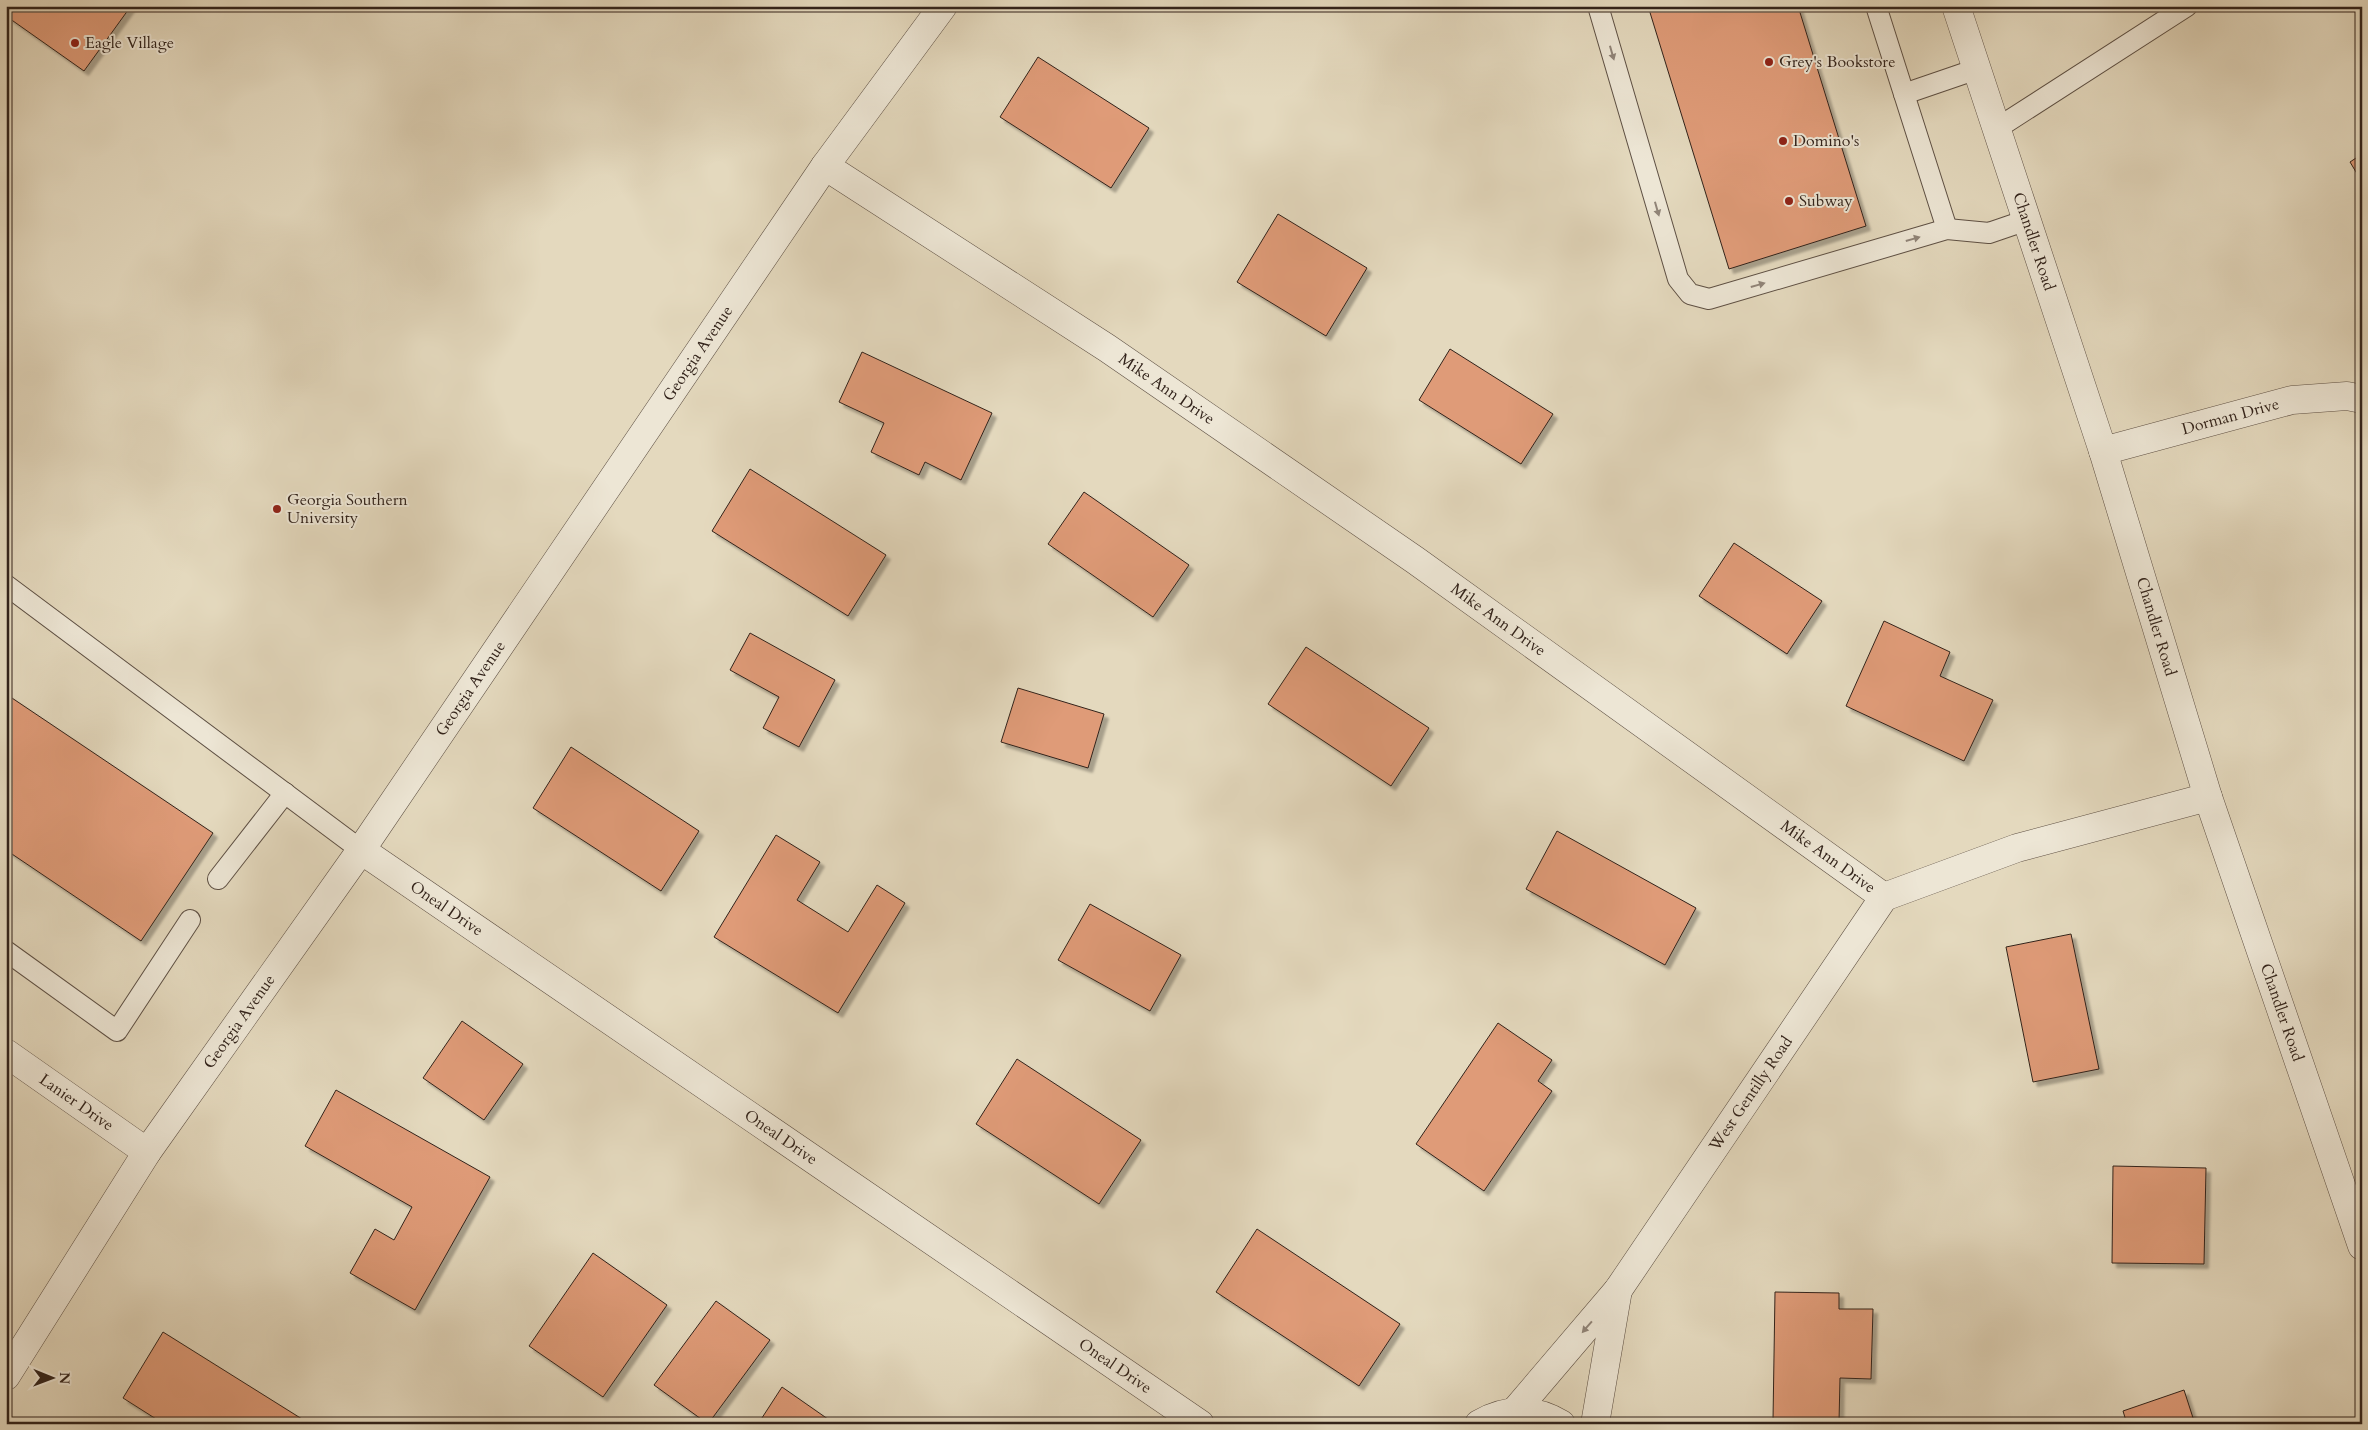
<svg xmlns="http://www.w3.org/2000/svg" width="2368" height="1430" font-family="Cardo,serif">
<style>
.building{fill:#df9b78;stroke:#32231b;filter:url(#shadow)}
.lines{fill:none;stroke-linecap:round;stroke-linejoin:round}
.service-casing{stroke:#5e5044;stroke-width:22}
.minor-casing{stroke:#5e5044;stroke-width:29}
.tertiary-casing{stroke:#5e5044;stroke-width:29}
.service{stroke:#ede6d5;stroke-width:20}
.minor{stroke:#ede6d5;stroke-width:28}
.tertiary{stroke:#ede6d5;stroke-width:28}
.oneway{fill:#908478}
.poi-dot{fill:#8f2418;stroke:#ede6d5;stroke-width:2}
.labels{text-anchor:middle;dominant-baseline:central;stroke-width:4;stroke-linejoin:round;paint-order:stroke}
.poi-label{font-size:16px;fill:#32231b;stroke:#ede6d5;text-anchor:start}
.street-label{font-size:16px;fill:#32231b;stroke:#ede6d5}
</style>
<defs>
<filter id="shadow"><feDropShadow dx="4.5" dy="4.5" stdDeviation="1" flood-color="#0004"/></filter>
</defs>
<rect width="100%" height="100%" fill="#e4d9be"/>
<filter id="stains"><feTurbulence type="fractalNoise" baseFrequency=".004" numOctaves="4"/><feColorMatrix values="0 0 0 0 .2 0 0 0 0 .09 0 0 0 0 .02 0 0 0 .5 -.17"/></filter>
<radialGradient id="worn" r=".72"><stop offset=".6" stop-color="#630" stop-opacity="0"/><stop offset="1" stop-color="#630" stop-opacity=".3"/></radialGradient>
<g class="building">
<path d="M6 6H131L84 71 6 16Z"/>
<path d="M1648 6H1798L1866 226 1729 269Z"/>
<path d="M1038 57 1149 128 1111 188 1000 117Z"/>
<path d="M2362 154V182L2350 162Z"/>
<path d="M1278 214 1367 268 1326 336 1237 282Z"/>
<path d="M1450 349 1553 414 1521 464 1419 400Z"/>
<path d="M862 352 992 413 961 480 925 462 919 475 871 452 884 423 839 402Z"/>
<path d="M750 469 886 555 848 616 712 531Z"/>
<path d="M1084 492 1189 565 1153 617 1048 544Z"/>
<path d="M1734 543 1822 601 1787 654 1699 596Z"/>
<path d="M1884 621 1950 652 1940 676 1993 700 1964 761 1846 706Z"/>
<path d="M750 633 835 680 799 747 763 728 779 697 730 670Z"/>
<path d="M1306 647 1429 728 1391 786 1268 704Z"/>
<path d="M1018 688 1104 714 1088 768 1001 742Z"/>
<path d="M6 694 213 833 141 941 6 850Z"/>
<path d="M571 747 699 831 661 891 533 808Z"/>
<path d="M1557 831 1696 908 1665 965 1526 889Z"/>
<path d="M776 835 820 862 797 900 848 932 877 885 905 903 838 1013 714 937Z"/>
<path d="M1090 904 1181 955 1150 1011 1058 960Z"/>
<path d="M2071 934 2099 1069 2033 1082 2006 947Z"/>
<path d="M462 1021 523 1064 484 1120 423 1078Z"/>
<path d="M1498 1023 1552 1060 1538 1081 1552 1091 1484 1191 1416 1144Z"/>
<path d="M1017 1059 1141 1140 1099 1204 976 1124Z"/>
<path d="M336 1090 490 1177 415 1310 350 1273 375 1229 394 1240 412 1207 305 1146Z"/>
<path d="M2113 1166 2206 1168 2204 1264 2112 1263Z"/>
<path d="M1257 1229 1400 1324 1359 1386 1216 1292Z"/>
<path d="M593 1253 667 1305 603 1397 529 1346Z"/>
<path d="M1775 1292 1839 1293V1309H1873L1871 1379 1840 1378 1839 1422 1773 1420Z"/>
<path d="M716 1301 770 1340 708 1424 654 1385Z"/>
<path d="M163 1332 310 1424H164L123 1398Z"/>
<path d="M782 1387 835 1424H758Z"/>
<path d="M2184 1390 2195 1424H2127L2123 1411Z"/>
</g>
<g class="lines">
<g class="service-casing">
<g id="service">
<path d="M1598 6 1678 279 1690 294 1709 299 1947 229 1989 233 2027 220"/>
<path d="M1876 6 1904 94 1977 69"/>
<path d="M1904 94 1947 229"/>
<path d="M1996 129 2187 6"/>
<path d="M6 585 361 850"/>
<path d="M218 879 285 793"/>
<path d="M6 951 117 1031 190 920"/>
</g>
</g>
<g class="minor-casing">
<g id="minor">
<path id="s1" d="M1956 6 2103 451 2208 797 2362 1246"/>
<path id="s2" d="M825 166 1107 348 1415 560 1884 897"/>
<path id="s3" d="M2103 451 2292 400 2347 396 2362 399"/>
<path id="s4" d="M361 850 825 166 943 6"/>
<path d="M1884 897 2017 848 2208 797"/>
<path d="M6 1376 147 1152"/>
<path id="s5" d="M1515 1411 1618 1290 1884 897"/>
<path d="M1595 1424 1618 1290"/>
</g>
</g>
<g class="tertiary-casing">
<g id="tertiary">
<path id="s6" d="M6 1053 147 1152 361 850 1200 1424"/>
<path d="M1479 1424C1506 1408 1534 1408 1561 1424"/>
</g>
</g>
<use href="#service" class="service"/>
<use href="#minor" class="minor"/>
<use href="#tertiary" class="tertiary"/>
</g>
<defs><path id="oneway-solid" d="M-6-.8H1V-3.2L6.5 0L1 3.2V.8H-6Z" transform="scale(1.25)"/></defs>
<g class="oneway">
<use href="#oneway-solid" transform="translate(1612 53) rotate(74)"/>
<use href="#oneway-solid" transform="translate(1657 209) rotate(74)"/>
<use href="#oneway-solid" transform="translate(1913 239) rotate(-16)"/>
<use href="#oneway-solid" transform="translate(1758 285) rotate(-16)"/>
<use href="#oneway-solid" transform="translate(1587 1327) rotate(131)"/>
</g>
<g class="poi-dot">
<circle cx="75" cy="43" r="5"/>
<circle cx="1769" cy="62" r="5"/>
<circle cx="1783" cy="141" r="5"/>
<circle cx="1789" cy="201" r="5"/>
<circle cx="277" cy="509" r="5"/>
</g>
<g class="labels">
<g class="poi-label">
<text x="85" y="43">Eagle Village</text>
<text x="1779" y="62">Grey's Bookstore</text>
<text x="1793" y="141">Domino's</text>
<text x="1799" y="201">Subway</text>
<text x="287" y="500">Georgia Southern<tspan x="287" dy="18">University</tspan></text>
</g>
<g class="street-label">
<text stroke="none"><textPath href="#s1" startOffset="248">Chandler Road</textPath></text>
<text stroke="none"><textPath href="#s4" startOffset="600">Georgia Avenue</textPath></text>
<text stroke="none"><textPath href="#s2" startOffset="408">Mike Ann Drive</textPath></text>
<text stroke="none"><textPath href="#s3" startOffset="132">Dorman Drive</textPath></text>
<text stroke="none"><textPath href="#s2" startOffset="812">Mike Ann Drive</textPath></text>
<text stroke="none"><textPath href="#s1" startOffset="652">Chandler Road</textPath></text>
<text stroke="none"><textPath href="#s4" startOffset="195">Georgia Avenue</textPath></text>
<text stroke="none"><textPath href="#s2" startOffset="1218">Mike Ann Drive</textPath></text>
<text stroke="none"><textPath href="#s6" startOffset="646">Oneal Drive</textPath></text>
<text stroke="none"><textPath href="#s1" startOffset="1058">Chandler Road</textPath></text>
<text stroke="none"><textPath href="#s6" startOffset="332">Georgia Avenue</textPath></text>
<text stroke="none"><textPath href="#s5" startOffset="396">West Gentilly Road</textPath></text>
<text stroke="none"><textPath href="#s6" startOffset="86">Lanier Drive</textPath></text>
<text stroke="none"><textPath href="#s6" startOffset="1051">Oneal Drive</textPath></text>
<text stroke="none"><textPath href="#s6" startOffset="1456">Oneal Drive</textPath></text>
</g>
</g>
<rect width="2368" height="1430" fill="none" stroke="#e4d9be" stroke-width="25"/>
<rect x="8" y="8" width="2353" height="1415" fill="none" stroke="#32231b" stroke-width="2.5"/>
<rect x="12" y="12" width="2343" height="1405" fill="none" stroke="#32231b"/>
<g transform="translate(52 1378) rotate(91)" stroke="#ede6d5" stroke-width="4" paint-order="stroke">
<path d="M0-4L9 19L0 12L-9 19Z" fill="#32231b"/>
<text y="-8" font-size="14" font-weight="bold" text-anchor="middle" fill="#32231b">N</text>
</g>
<rect width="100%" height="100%" filter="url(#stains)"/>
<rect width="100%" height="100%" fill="url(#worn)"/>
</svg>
